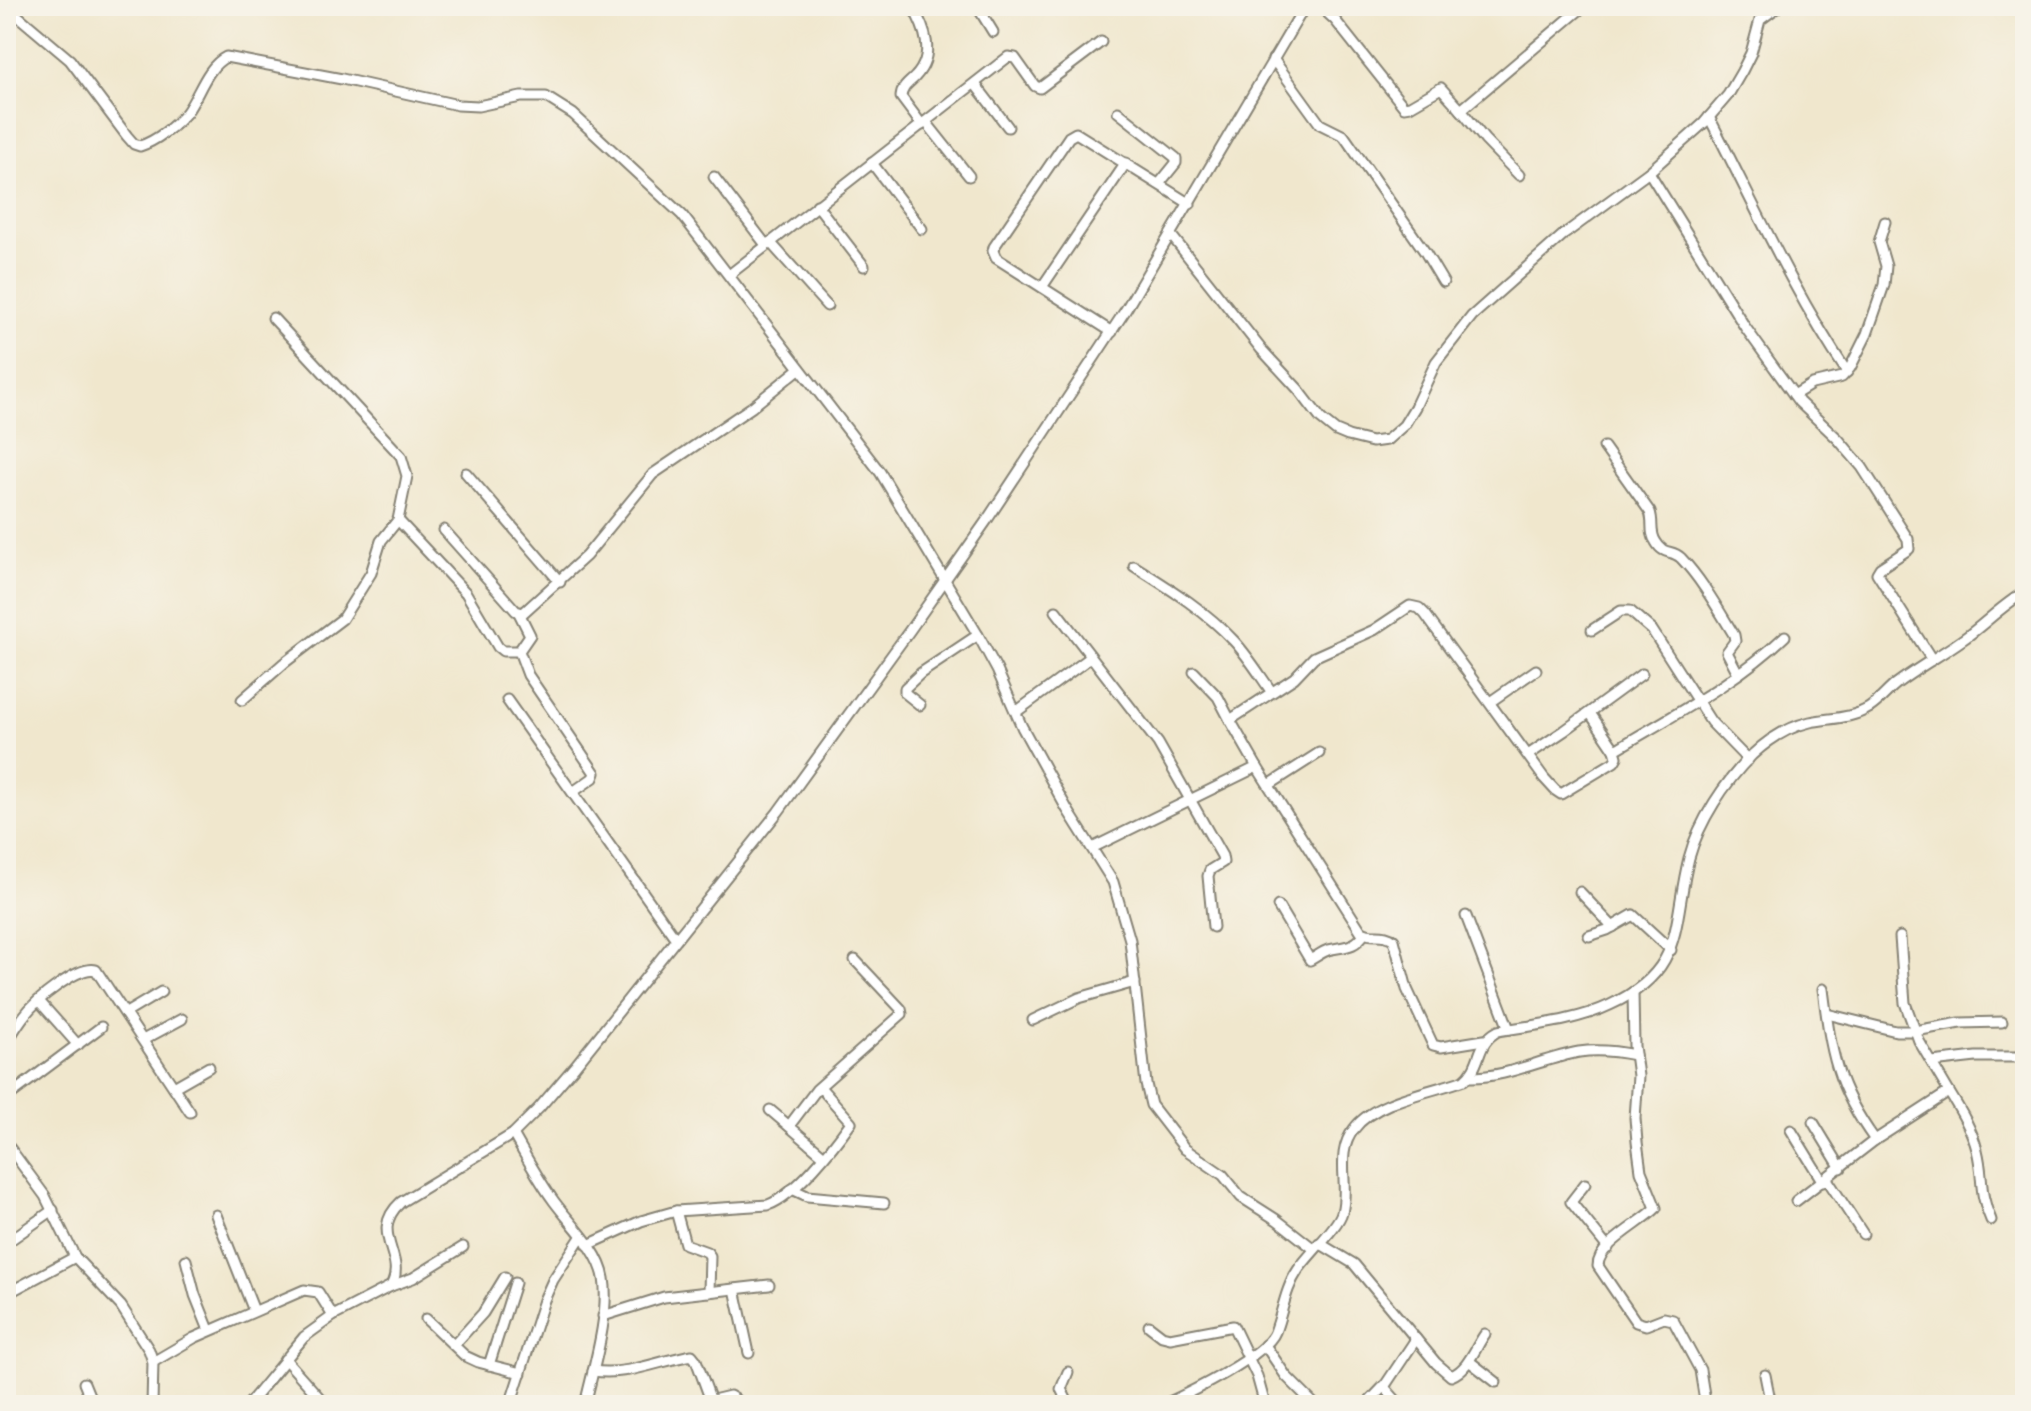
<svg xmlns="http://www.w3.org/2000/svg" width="2031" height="1411" font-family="'Old Standard TT',serif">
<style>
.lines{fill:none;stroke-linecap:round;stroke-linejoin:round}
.street-casing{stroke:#868274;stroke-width:13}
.street{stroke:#fff;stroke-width:9}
</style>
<rect width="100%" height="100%" fill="#f7f3e8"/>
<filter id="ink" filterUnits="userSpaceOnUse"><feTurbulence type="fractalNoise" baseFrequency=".0125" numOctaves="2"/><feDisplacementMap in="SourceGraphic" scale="16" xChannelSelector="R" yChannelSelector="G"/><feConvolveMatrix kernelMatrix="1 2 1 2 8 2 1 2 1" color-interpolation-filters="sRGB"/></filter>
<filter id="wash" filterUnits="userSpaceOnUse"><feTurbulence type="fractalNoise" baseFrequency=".006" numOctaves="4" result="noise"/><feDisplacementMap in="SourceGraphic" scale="32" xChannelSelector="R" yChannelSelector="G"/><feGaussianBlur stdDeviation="1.8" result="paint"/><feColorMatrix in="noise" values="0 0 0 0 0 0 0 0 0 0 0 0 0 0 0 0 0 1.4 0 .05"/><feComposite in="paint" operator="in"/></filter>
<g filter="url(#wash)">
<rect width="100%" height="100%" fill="#f0e7cd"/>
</g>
<g filter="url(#ink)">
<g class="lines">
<g class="street-casing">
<g id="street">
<path d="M6 6 70 60 127 136 134 144 140 146C156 141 175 126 186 113 199 96 206 67 226 57L342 79 458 105 478 106 521 97H546L573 114 682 215 880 472 978 635 997 670 1022 727 1067 809 1113 882 1130 940 1146 1084 1151 1105 1185 1149 1223 1175 1241 1197 1277 1220 1314 1249"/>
<path d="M912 6C925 28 936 55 915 77 908 84 902 87 901 97L922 125"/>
<path d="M977 6 993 32"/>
<path d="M1320 6 1335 20 1404 107 1410 106 1441 88 1461 110 1584 6"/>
<path d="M1273 59 1320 124 1344 136 1425 252 1443 282"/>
<path d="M975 84 1008 127"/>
<path d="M1461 110 1485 140 1519 175"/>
<path d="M1118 112 1176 158V163L1159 184"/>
<path d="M1709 117C1754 204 1792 290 1847 372"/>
<path d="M926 122 969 176"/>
<path d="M872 163 922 229"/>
<path d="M1649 172 1745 327 1799 402 1838 439 1862 467 1908 539 1909 549 1880 568 1877 573 1932 660"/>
<path d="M714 177 766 245"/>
<path d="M817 205 864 266"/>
<path d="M1171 235 1261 349 1298 389 1321 419 1336 431 1348 436 1372 442 1387 440 1404 425 1415 407 1436 362 1472 316 1563 235 1649 172 1704 123 1728 95 1742 71 1751 53 1760 20 1779 6"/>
<path d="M770 242 827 306"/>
<path d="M729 275 1008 57 1015 58 1035 86 1040 88 1101 42"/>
<path d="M1042 287 1126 163"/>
<path d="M1112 332 996 258 993 251 994 247 1069 137 1076 133 1190 204"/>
<path d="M1794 395 1812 384 1842 377 1850 368 1867 334 1884 285 1886 266 1879 242 1885 222"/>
<path d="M1604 447 1650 512C1654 523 1649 532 1656 542 1664 556 1672 549 1681 558 1702 580 1718 609 1734 635L1735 641 1727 652 1738 673"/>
<path d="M466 473 560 582"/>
<path d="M398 520 466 593 498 647 503 651H519"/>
<path d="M444 530 516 611 523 613 586 556 653 474 752 407 799 369"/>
<path d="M1134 566C1169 588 1205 610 1234 641 1248 656 1259 674 1271 691"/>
<path d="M1056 611 1158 743 1222 856 1223 862 1210 870 1208 876 1213 927"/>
<path d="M519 613 530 635 519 651 528 675 595 773 593 778 573 792"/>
<path d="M1592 630 1621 611H1630L1652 630 1711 722 1748 760"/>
<path d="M1194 672 1218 697 1230 720"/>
<path d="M242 700 284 663 342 619 371 573 381 541 398 520 407 476 401 456 273 318"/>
<path d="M507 700 676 939"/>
<path d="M1490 702 1536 670"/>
<path d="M920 705 905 693V688L921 673 978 635"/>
<path d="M1016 712 1091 657"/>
<path d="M1590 713 1615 750"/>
<path d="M1528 755 1564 731 1642 674"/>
<path d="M1257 767 1361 931C1371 939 1384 931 1394 940L1407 989 1433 1045 1441 1047 1484 1040"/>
<path d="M1269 785 1319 753"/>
<path d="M1092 848 1257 767 1230 720 1294 678 1314 657 1374 630 1410 606 1419 608 1425 614 1544 778 1555 790 1561 794 1614 762 1617 757 1615 750C1673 715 1736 683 1785 636"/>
<path d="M1580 892 1613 927"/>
<path d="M1278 906 1310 960C1316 957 1322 952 1328 950 1343 946 1354 949 1364 934"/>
<path d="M1466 916 1509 1029"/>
<path d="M1589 936 1607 930 1633 915 1671 950"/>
<path d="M1823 989C1831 1053 1836 1086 1875 1140"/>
<path d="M1633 992 1634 1046 1638 1076 1635 1118 1637 1142 1641 1171 1656 1208C1642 1223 1598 1244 1598 1266L1636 1322 1646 1325 1664 1318 1673 1320 1700 1370 1705 1401"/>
<path d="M39 1001 78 1045"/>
<path d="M126 1013 161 992"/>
<path d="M1827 1014 1896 1031H1915L1960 1023 2002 1022"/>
<path d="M1033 1020 1079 998 1135 982"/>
<path d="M143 1040 182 1019"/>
<path d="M6 1043C12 1034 17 1025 24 1016 35 1001 78 965 96 970L190 1112"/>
<path d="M1932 1062 1976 1057H2025"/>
<path d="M1469 1077C1507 1078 1541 1059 1579 1052 1598 1049 1616 1051 1635 1055"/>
<path d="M174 1087 209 1067"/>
<path d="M1949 1092C1960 1110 1972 1129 1977 1150 1984 1177 1978 1191 1991 1220"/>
<path d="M6 1098 101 1027"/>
<path d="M770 1110 823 1155"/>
<path d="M1813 1122 1841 1168"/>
<path d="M789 1126 817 1089 902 1014 901 1009 855 960"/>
<path d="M1791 1130 1823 1182"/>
<path d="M513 1134C525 1155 537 1177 551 1197 567 1221 599 1248 604 1278 610 1315 593 1369 585 1405"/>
<path d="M6 1143 45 1196 75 1257 121 1306 149 1350 153 1362 152 1405"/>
<path d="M1827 1179 1863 1234"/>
<path d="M1585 1184 1571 1202 1608 1248"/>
<path d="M792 1189 807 1196 884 1203"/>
<path d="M1796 1201 1875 1140 1949 1092 1919 1041 1905 1003 1900 937"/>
<path d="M676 1211 685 1244 707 1252 710 1256 709 1292"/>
<path d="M216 1215 254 1311"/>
<path d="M6 1243 53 1210"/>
<path d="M1319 1243 1354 1264 1436 1363 1451 1376C1468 1370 1475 1348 1485 1334"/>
<path d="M588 1245 641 1221 676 1211 768 1205C796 1195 834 1146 851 1122L820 1087"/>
<path d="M186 1260 195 1295 209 1330"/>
<path d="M391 1286 413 1278 463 1247"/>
<path d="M735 1289 749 1353"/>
<path d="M6 1294 75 1257"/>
<path d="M603 1316 664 1297 769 1285"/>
<path d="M426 1319 465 1356 478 1362 521 1373"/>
<path d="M1149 1326 1162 1336 1170 1338 1233 1326 1257 1376 1265 1405"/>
<path d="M454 1345 483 1313 505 1277"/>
<path d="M1265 1345 1286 1376 1315 1405"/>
<path d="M285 1359 326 1405"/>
<path d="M1469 1361 1496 1382"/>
<path d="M153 1362 194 1338 304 1290 318 1292 333 1316"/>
<path d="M489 1365 515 1283"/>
<path d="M593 1371C628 1376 658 1361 692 1355L696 1360 711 1401"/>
<path d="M1068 1372 1061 1389 1069 1405"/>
<path d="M1765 1375 1771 1405"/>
<path d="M84 1383 93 1405"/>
<path d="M1384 1387 1400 1405"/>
<path d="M248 1405 304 1337 333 1316 391 1286C408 1256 367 1233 401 1202L513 1134 539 1108 575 1066 778 812 910 630 987 520 1125 311 1305 6"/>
<path d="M510 1405 544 1300 553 1280 581 1237"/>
<path d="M692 1405 730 1396 735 1399 737 1405"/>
<path d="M1163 1405C1187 1394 1266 1356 1275 1332 1283 1311 1285 1289 1298 1270 1308 1255 1339 1226 1342 1212 1350 1184 1334 1154 1354 1129 1375 1100 1432 1092 1464 1080 1483 1065 1475 1043 1498 1031 1534 1025 1577 1021 1610 1005 1686 970 1672 925 1689 858 1699 821 1725 782 1752 755 1768 740 1788 727 1810 722 1829 718 1851 719 1869 708 1879 702 1887 691 1896 684 1917 668 1941 655 1962 640 1984 625 2002 605 2025 592"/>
<path d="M1366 1405 1386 1384 1416 1339"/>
</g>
</g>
<use href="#street" class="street"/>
</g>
</g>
<rect width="2031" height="1411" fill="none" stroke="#f7f3e8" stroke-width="32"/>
</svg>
